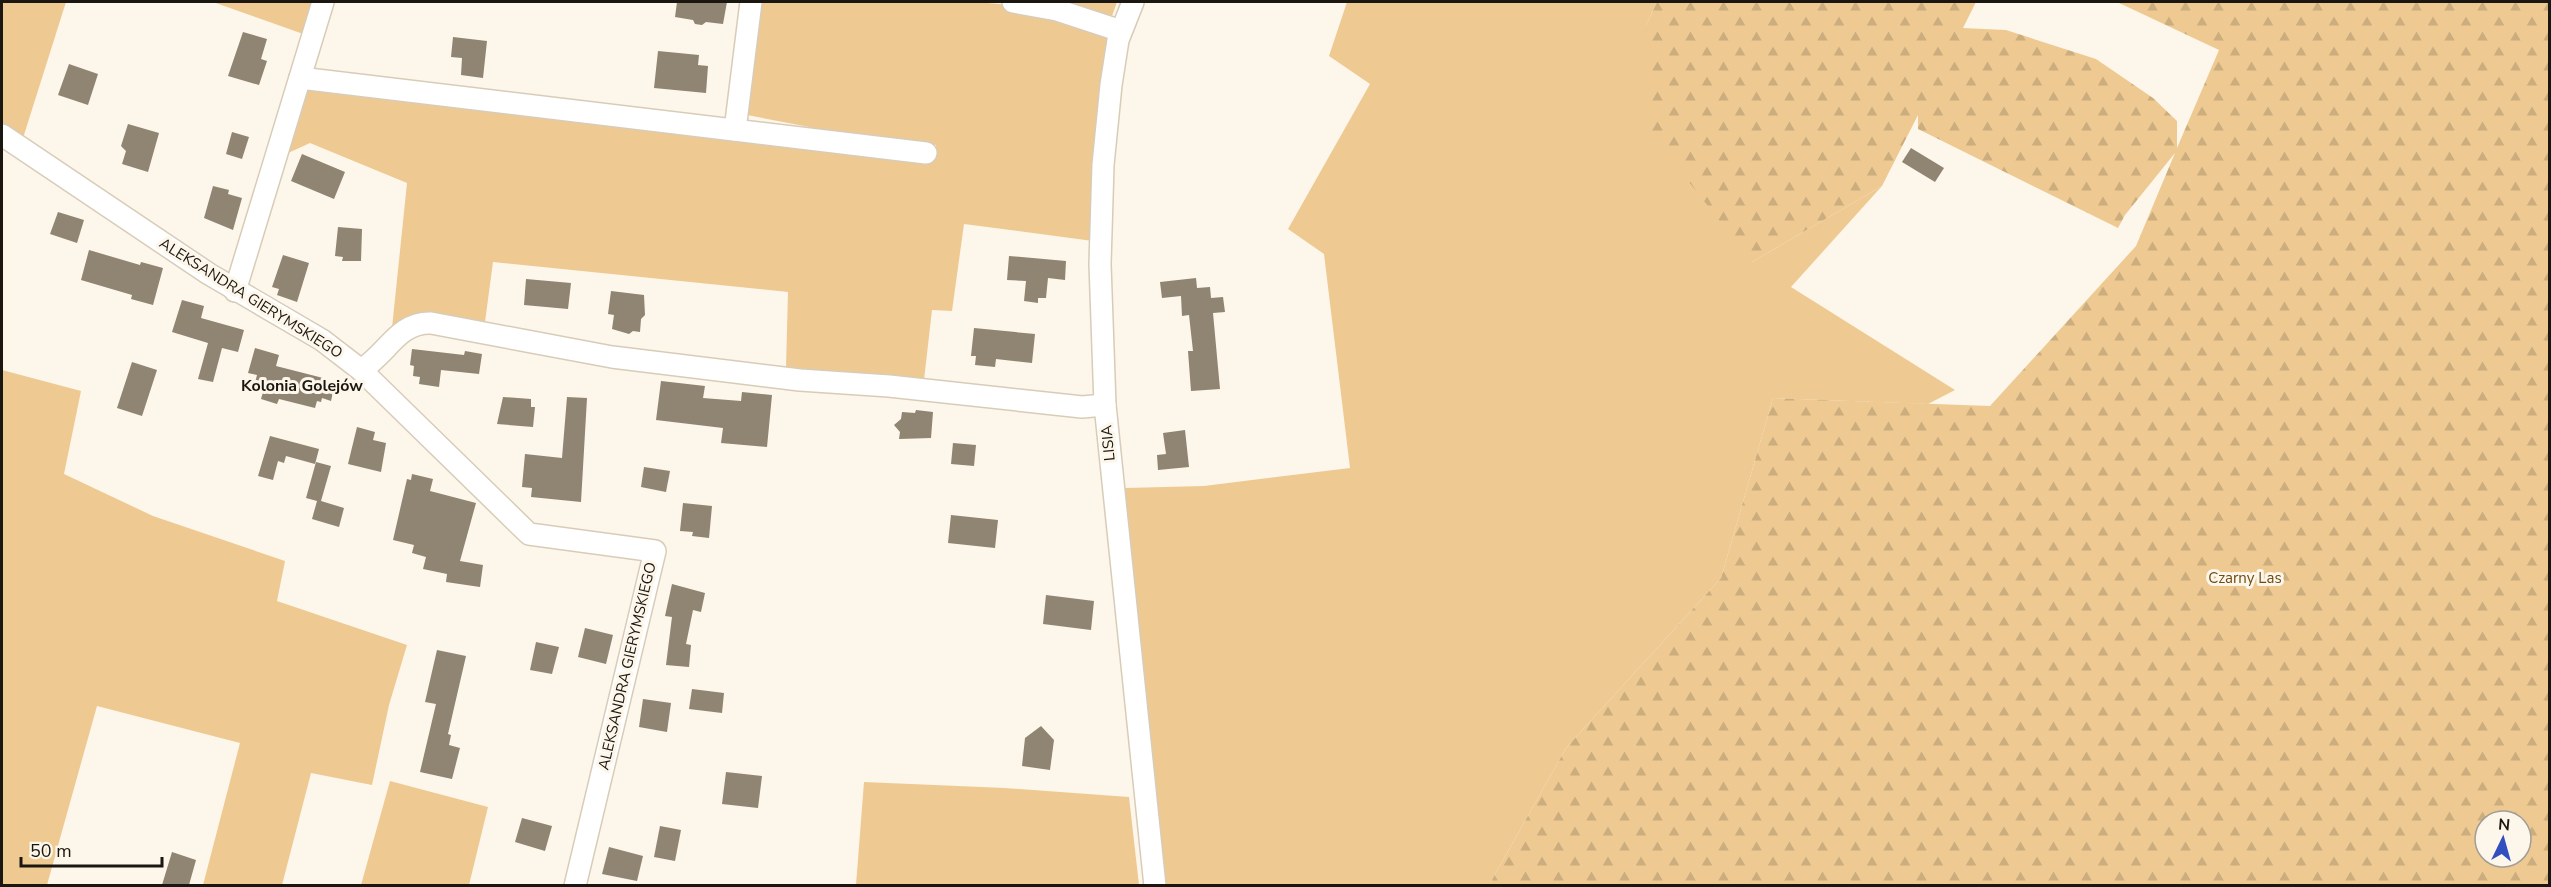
<svg xmlns="http://www.w3.org/2000/svg" width="2551" height="887" font-family="'Nunito Sans',sans-serif">
<style>
.grass{fill:#eeca92}
.forest{fill:url(#forest-firs);fill-rule:evenodd}
.building{fill:#908472}
.lines{fill:none;stroke-linecap:round;stroke-linejoin:round}
.minor-casing{stroke:#d8ccb8;stroke-width:24}
.minor{stroke:#fff;stroke-width:21}
.labels{text-anchor:middle;dominant-baseline:central;stroke-width:6;stroke-linejoin:round;paint-order:stroke}
.street-label{font-size:15px;fill:#1b1710;stroke:#fdf6ea}
.park-label{font-size:15px;fill:#6c4d13;stroke:#fdf6ea}
.neighbourhood-label{font-size:16px;font-weight:bold;fill:#1b1710;stroke:#fdf6ea}
</style>
<defs>
<pattern id="forest-firs" width="22" height="20" patternUnits="userSpaceOnUse" patternTransform="scale(1.5)"><rect width="22" height="20" fill="#eeca92"/><path d="M5 1l3.5 6h-7zM16 11l3.5 6h-7z" fill="#ccad7d"/></pattern>
</defs>
<rect width="100%" height="100%" fill="#fdf6ea"/>
<g class="grass">
<path d="M2 2H66L23 138 2 126Z"/>
<path d="M213 2H314L306 35Z"/>
<path d="M760 2H975L1011 5 1110 37 1093 241 964 224 952 311 932 310 924 380 786 367 788 292 493 262 485 322 446 317 392 328 407 183 310 143 286 154 305 87 603 119 936 160V145L856 136 747 115Z"/>
<path d="M1052 2H1117L1112 16Z"/>
<path d="M1347 2H1657L1646 25 1752 262 1882 186 1791 287 1955 390 1928 404 1773 398 1721 578 1566 748 1489 885H1161L1125 488 1204 486 1350 468 1324 254 1288 229 1370 84 1329 56Z"/>
<path d="M2 370 81 391 64 474 153 516 285 561 277 601 407 645 389 705 372 785 311 773 282 885H203L240 743 97 706 47 885H2Z"/>
<path d="M390 781 488 807 469 885H361Z"/>
<path d="M864 782 1005 788 1129 797 1139 885H856Z"/>
</g>
<path class="forest" d="M1657 2H1976L1963 28 2006 30 2096 59 2153 98 2177 121V148L2219 50 2117 2H2549V885H1489L1566 748 1721 578 1773 398 1990 406 2136 246 2175 153 2125 215 2118 228 1918 129V115L1882 186 1752 262 1652 135 1646 25ZM2485 821H2521V857H2485Z"/>
<g class="building">
<path d="M677 2H727L723 24 706 22 702 25 695 24 693 20 675 17Z"/>
<path d="M243 32 267 39 261 59 267 61 259 85 228 76Z"/>
<path d="M453 37 487 41 483 78 461 75 462 58 451 57Z"/>
<path d="M658 51 699 55 698 65 708 66 706 93 654 88Z"/>
<path d="M69 64 98 74 88 105 58 95Z"/>
<path d="M128 124 159 133 148 172 122 164 126 151 121 146Z"/>
<path d="M232 132 249 137 242 159 226 154Z"/>
<path d="M1911 148 1944 168 1935 182 1902 162Z"/>
<path d="M302 154 345 172 334 199 291 181Z"/>
<path d="M213 186 229 190 228 194 242 198 233 230 204 218Z"/>
<path d="M58 212 84 220 77 243 50 234Z"/>
<path d="M338 227 362 229 361 261H342L343 257 335 256Z"/>
<path d="M89 250 140 265 141 262 163 268 153 305 131 299 132 295 81 280Z"/>
<path d="M283 255 309 263 297 302 277 295 279 289 272 287Z"/>
<path d="M1009 256 1066 261 1065 280 1048 278 1046 298H1038V303L1024 301 1026 281 1007 280Z"/>
<path d="M1196 278 1197 288 1210 287 1211 298 1223 297 1225 312 1213 313 1220 389 1191 391 1188 351H1193L1189 315 1182 316 1181 296 1162 298 1160 282Z"/>
<path d="M526 279 571 283 568 309 524 305Z"/>
<path d="M611 291 644 295 645 315 641 319 640 332 633 331 629 334 612 329 614 315 608 314Z"/>
<path d="M182 300 204 306 201 318 244 330 238 352 222 348 213 382 198 379 208 343 172 332Z"/>
<path d="M974 328 1035 334 1032 363 996 359 995 367 975 365 976 356H971Z"/>
<path d="M255 348 279 355 276 366 327 379 326 381 335 383 331 401 322 398 321 402 317 401 315 408 279 399 277 404 261 399 265 385 255 383 257 375 248 373Z"/>
<path d="M412 349 464 355 465 351 482 354 479 374 441 370 439 387 419 384 420 377 413 376 414 366 410 365Z"/>
<path d="M132 362 157 370 142 416 117 408Z"/>
<path d="M661 381 705 386 703 398 741 401 742 392 772 395 767 447 721 443 723 428 656 420Z"/>
<path d="M503 397 531 399V407H535L533 427 497 424Z"/>
<path d="M567 397 587 398 581 502 531 497 532 488 522 487 525 454 562 458Z"/>
<path d="M916 410 933 412 931 438 899 439 900 432 894 425 901 419 902 412 915 413Z"/>
<path d="M357 427 375 432 373 440 386 443 381 472 348 464Z"/>
<path d="M1185 430 1189 467 1158 470 1157 455 1166 454 1163 433Z"/>
<path d="M270 436 319 449 315 464 286 456 284 463 278 461 273 480 258 476Z"/>
<path d="M953 443 976 445 974 466 951 464Z"/>
<path d="M316 462 331 466 321 501 344 508 339 527 312 519 317 501 306 498Z"/>
<path d="M644 467 670 471 666 492 641 487Z"/>
<path d="M412 474 433 479 430 491 476 503 460 561 483 565 480 587 446 582 447 574 423 569 426 557 412 553 414 545 393 540 407 479 411 480Z"/>
<path d="M683 503 712 506 709 538 692 536 693 532 680 531Z"/>
<path d="M951 515 998 520 995 548 948 543Z"/>
<path d="M672 584 705 593 701 612 693 610 686 644 691 645 689 667 666 665 672 617 665 616Z"/>
<path d="M1046 595 1094 601 1091 630 1043 624Z"/>
<path d="M585 628 613 635 606 664 578 657Z"/>
<path d="M536 642 559 647 552 674 530 670Z"/>
<path d="M437 650 466 656 448 734 451 735 449 745 460 748 452 779 420 772 436 704 425 702Z"/>
<path d="M692 689 724 693 722 713 689 709Z"/>
<path d="M643 699 671 703 667 732 639 727Z"/>
<path d="M1041 726 1054 740 1050 770 1022 766 1025 738Z"/>
<path d="M726 772 762 776 758 808 722 804Z"/>
<path d="M522 818 552 826 545 851 515 842Z"/>
<path d="M660 826 681 830 675 861 654 857Z"/>
<path d="M609 847 643 856 637 881 602 874Z"/>
<path d="M172 852 196 860 189 885H162Z"/>
</g>
<g class="lines">
<g class="minor-casing">
<g id="minor">
<path d="M1013 2 1057 10 1121 31"/>
<path d="M1133 2 1118 40 1111 85 1103 165 1100 264 1105 405 1155 886"/>
<path d="M300 78 926 153"/>
<path d="M735 130 751 2"/>
<path d="M2 135 209 274 322 340 361 370 529 534 655 551 575 886"/>
<path d="M235 291 323 2"/>
<path d="M361 370C388 353 398 322 431 323L612 357 800 380 889 386 1082 407 1105 405"/>
</g>
</g>
<use href="#minor" class="minor"/>
</g>
<g class="labels">
<g class="street-label">
<text transform="translate(251 298) rotate(32)">ALEKSANDRA GIERYMSKIEGO</text>
<text transform="translate(1108 443) rotate(-96)">LISIA</text>
<text transform="translate(627 666) rotate(-77)">ALEKSANDRA GIERYMSKIEGO</text>
</g>
<g class="park-label">
<text x="2245" y="578">Czarny Las</text>
</g>
<g class="neighbourhood-label">
<text x="302" y="386">Kolonia Golejów</text>
</g>
</g>
<rect width="2551" height="887" fill="none" stroke="#1b1710" stroke-width="6"/>
<g transform="translate(2503 839) rotate(5)"><circle r="28" fill="#fdf6ea" stroke="#a39d93" stroke-width="1.5"/>
<path d="M0-4.5L10 22L0 15L-10 22Z" fill="#314fbf"/>
<text y="-9" font-size="16" font-weight="bold" text-anchor="middle" fill="#1b1710">N</text>
</g>
<path d="M21 857v9h141v-9" fill="none" stroke="#1b1710" stroke-width="3"/>
<text x="30" y="857" font-size="18" fill="#1b1710" stroke="#fdf6ea" stroke-width="4.5" paint-order="stroke">50 m</text>
</svg>
